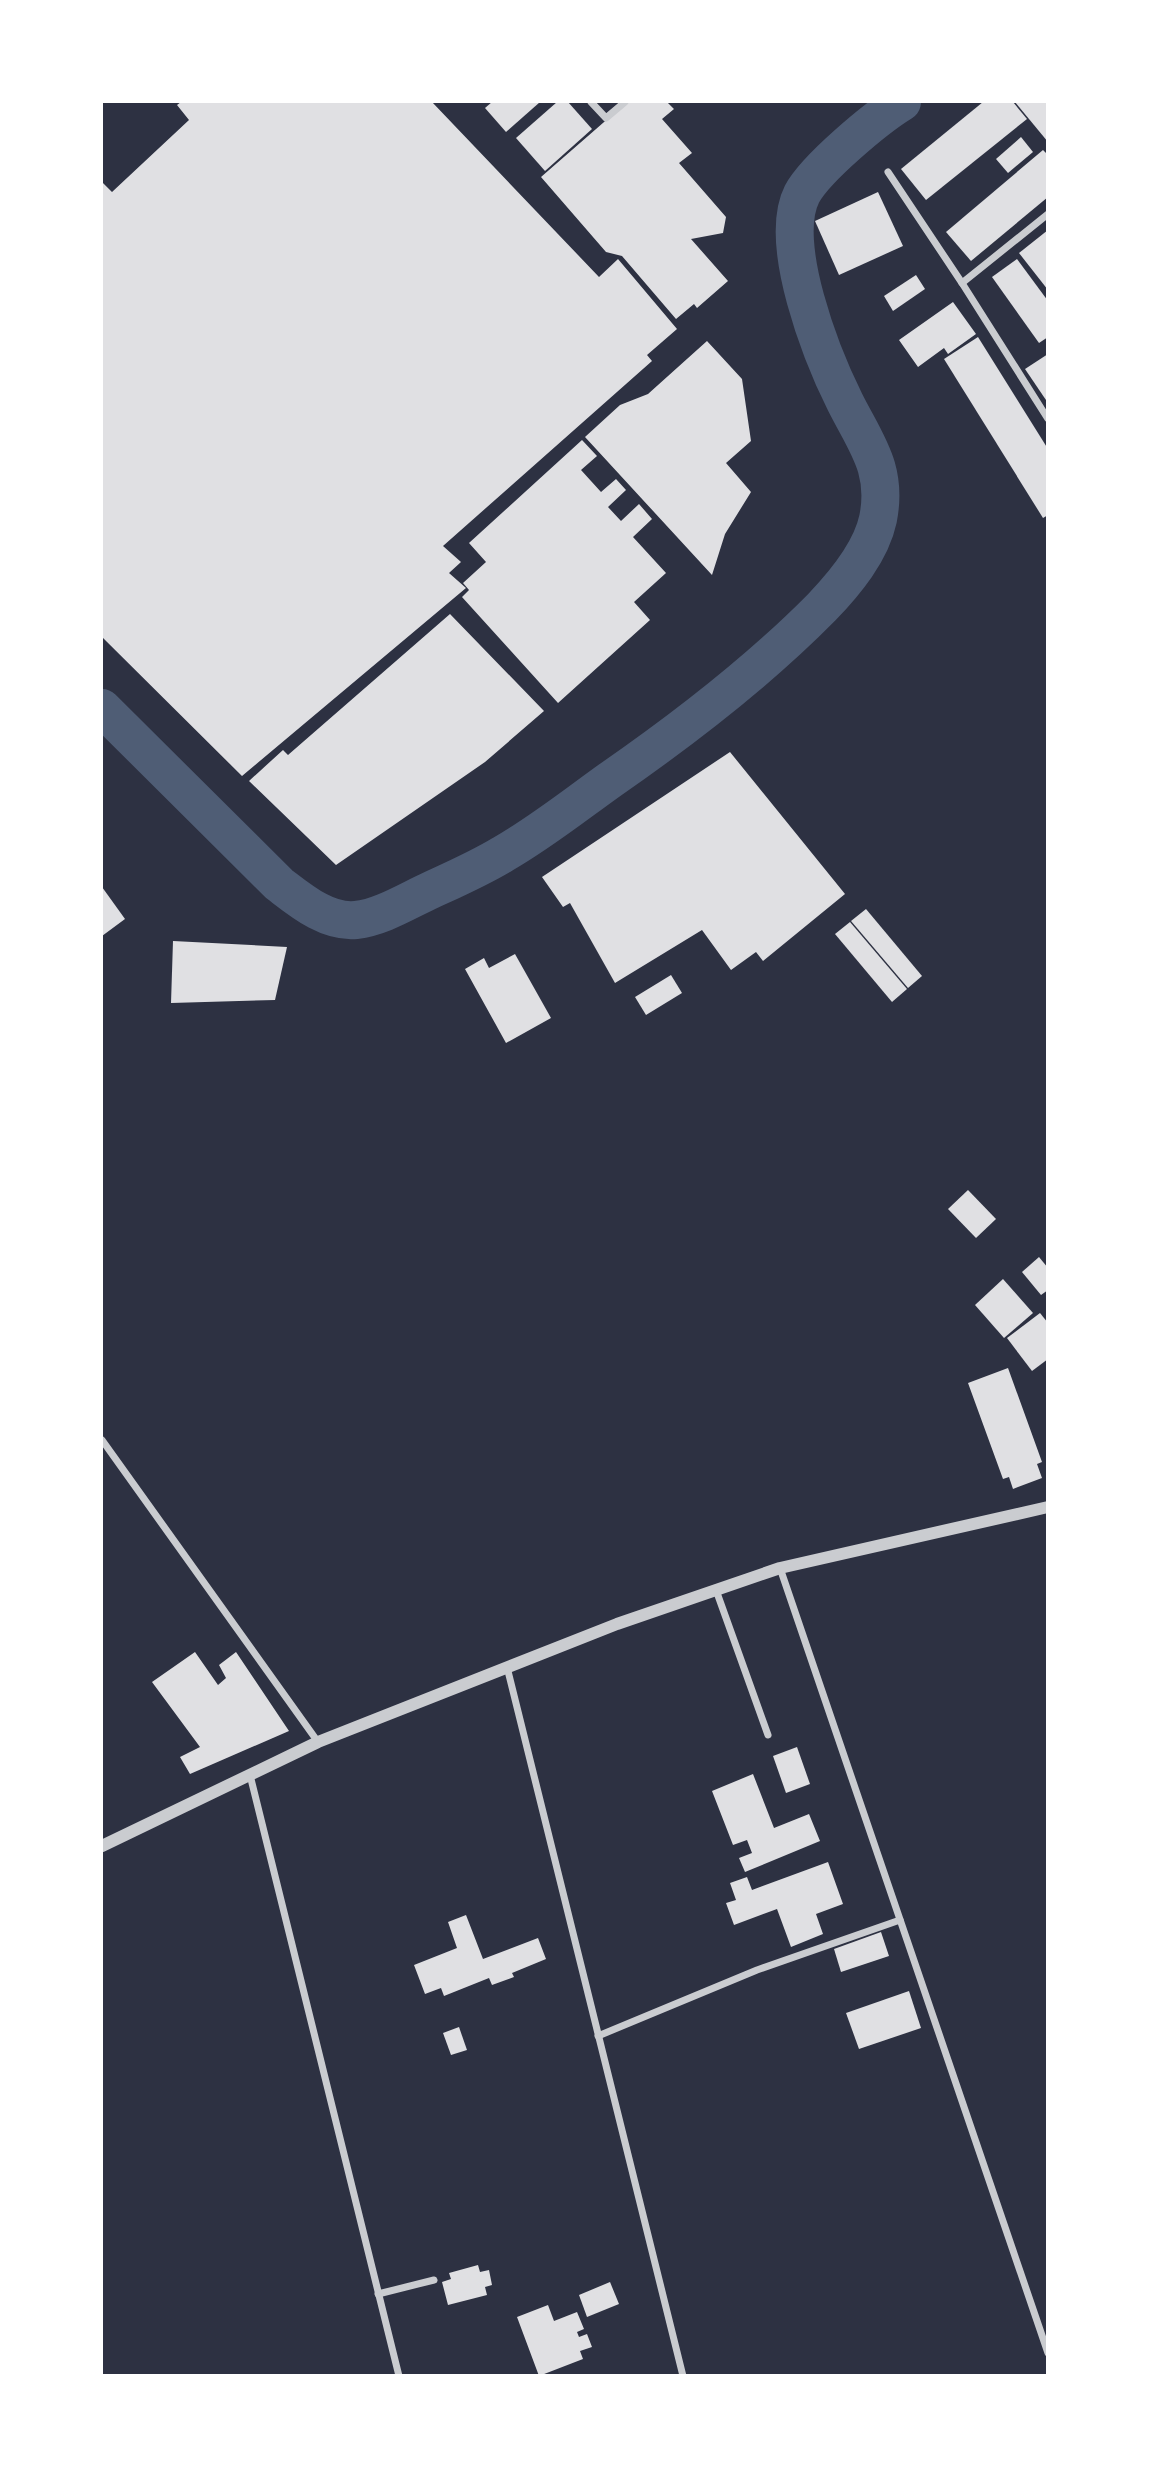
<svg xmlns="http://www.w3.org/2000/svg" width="1149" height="2477" font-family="'PT Serif',serif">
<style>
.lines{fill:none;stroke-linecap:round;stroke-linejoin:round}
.river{stroke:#4f5d75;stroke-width:38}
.building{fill:#e0e0e3}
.minor{stroke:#caccd0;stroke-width:7}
.tertiary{stroke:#caccd0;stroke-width:12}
</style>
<rect width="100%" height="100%" fill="#2d3142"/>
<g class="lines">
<path class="river" d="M102 708 279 884C300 900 327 923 356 920 382 917 407 901 431 890 455 879 480 868 503 854 540 833 575 805 610 780 685 728 758 672 822 607 845 583 871 552 878 519 888 469 866 444 845 402 822 356 777 243 802 194 816 168 876 118 902 102"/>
</g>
<g class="building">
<path d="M181 102H432L599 277 618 259 677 329 647 355 652 361 443 546 461 562 449 573 466 588 242 776 102 637V182L112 192 189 120 177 105Z"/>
<path d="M492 102H540L506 132 485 108Z"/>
<path d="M557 102H568L592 129 545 171 516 138Z"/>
<path d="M627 102H667L674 109 662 119 692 153 679 163 726 217 723 233 691 239 728 281 697 308 694 304 676 319 622 256 606 252 541 177Z"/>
<path d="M983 102H1013L1027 119 926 200 901 169Z"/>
<path d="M1015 102H1048V142Z"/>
<path d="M1021 137 1033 152 1008 173 996 159Z"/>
<path d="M1043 150 1048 155V197L971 261 946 232Z"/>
<path d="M878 192 903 246 839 275 815 221Z"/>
<path d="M1048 230V290L1019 253Z"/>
<path d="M1017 259 1048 301V337L1039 343 992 277Z"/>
<path d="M916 275 925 289 893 311 884 296Z"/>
<path d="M953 302 976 334 948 354 944 348 918 367 899 340Z"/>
<path d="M978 337 1048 449V515L1043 518 944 359Z"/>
<path d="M707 341 742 379 751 441 726 463 751 492 725 534 712 575 585 437 620 405 648 394Z"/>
<path d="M1048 354V403L1025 369Z"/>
<path d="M582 440 597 456 581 470 601 492 616 479 626 490 608 507 621 521 639 504 652 519 633 537 666 573 634 602 650 620 558 703 462 597 469 590 463 583 486 562 469 543Z"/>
<path d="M450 614 544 711 485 762 336 865 249 781 283 750 288 755Z"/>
<path d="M730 752 845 894 763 961 756 952 731 970 702 930 615 983 570 903 563 907 542 877Z"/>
<path d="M102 887 125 919 102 936Z"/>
<path d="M866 909 922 976 908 988 851 921Z"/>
<path d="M850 922 907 989 892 1002 835 934Z"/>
<path d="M173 941 287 947 275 1000 171 1003Z"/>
<path d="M515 954 551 1018 506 1043 465 969 484 958 489 968Z"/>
<path d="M671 975 682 993 646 1015 635 997Z"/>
<path d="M968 1190 996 1219 976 1238 948 1209Z"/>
<path d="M1039 1257 1048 1268V1290L1041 1295 1022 1272Z"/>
<path d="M1003 1279 1033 1313 1004 1338 975 1305Z"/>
<path d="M1040 1313 1048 1323V1359L1032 1371 1007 1338Z"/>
<path d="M1008 1368 1042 1462 1037 1464 1042 1478 1013 1489 1009 1477 1003 1479 968 1383Z"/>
<path d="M195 1652 218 1685 226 1678 219 1665 236 1652 289 1731 190 1774 180 1757 200 1747 152 1682Z"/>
<path d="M797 1747 810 1784 786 1793 773 1756Z"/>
<path d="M753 1774 774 1828 809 1814 820 1841 745 1872 739 1858 752 1853 747 1840 733 1845 712 1791Z"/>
<path d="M828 1862 843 1904 816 1914 823 1934 791 1947 777 1909 734 1925 726 1903 736 1900 730 1883 747 1877 752 1890Z"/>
<path d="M466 1915 483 1959 538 1938 546 1959 512 1973 514 1977 492 1985 489 1978 444 1996 441 1988 425 1994 414 1965 457 1948 448 1922Z"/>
<path d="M881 1932 889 1956 841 1972 834 1949Z"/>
<path d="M909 1991 921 2028 859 2049 846 2013Z"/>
<path d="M459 2027 467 2050 451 2055 443 2033Z"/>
<path d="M478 2265 480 2272 489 2270 492 2285 485 2287 487 2295 448 2305 442 2282 451 2279 449 2273Z"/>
<path d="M610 2282 619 2304 587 2317 579 2295Z"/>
<path d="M548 2305 554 2321 577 2312 584 2329 577 2332 579 2337 587 2334 592 2347 580 2351 583 2359 539 2376 517 2317Z"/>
</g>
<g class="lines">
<g class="minor">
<path d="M591 102 606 118 625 102"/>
<path d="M888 172 962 283 1048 419"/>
<path d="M962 283 1048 214"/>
<path d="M102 1440 318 1742"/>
<path d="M780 1568 1048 2353"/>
<path d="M716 1590 768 1735"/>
<path d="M507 1667 683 2376"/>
<path d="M250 1775 399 2376"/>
<path d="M598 2036 757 1970 900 1920"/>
<path d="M378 2294 434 2280"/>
</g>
<path class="tertiary" d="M102 1846 318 1742 617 1624 780 1568 1048 1507"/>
</g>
<rect width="1149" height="2477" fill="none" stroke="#ffffff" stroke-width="206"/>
</svg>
